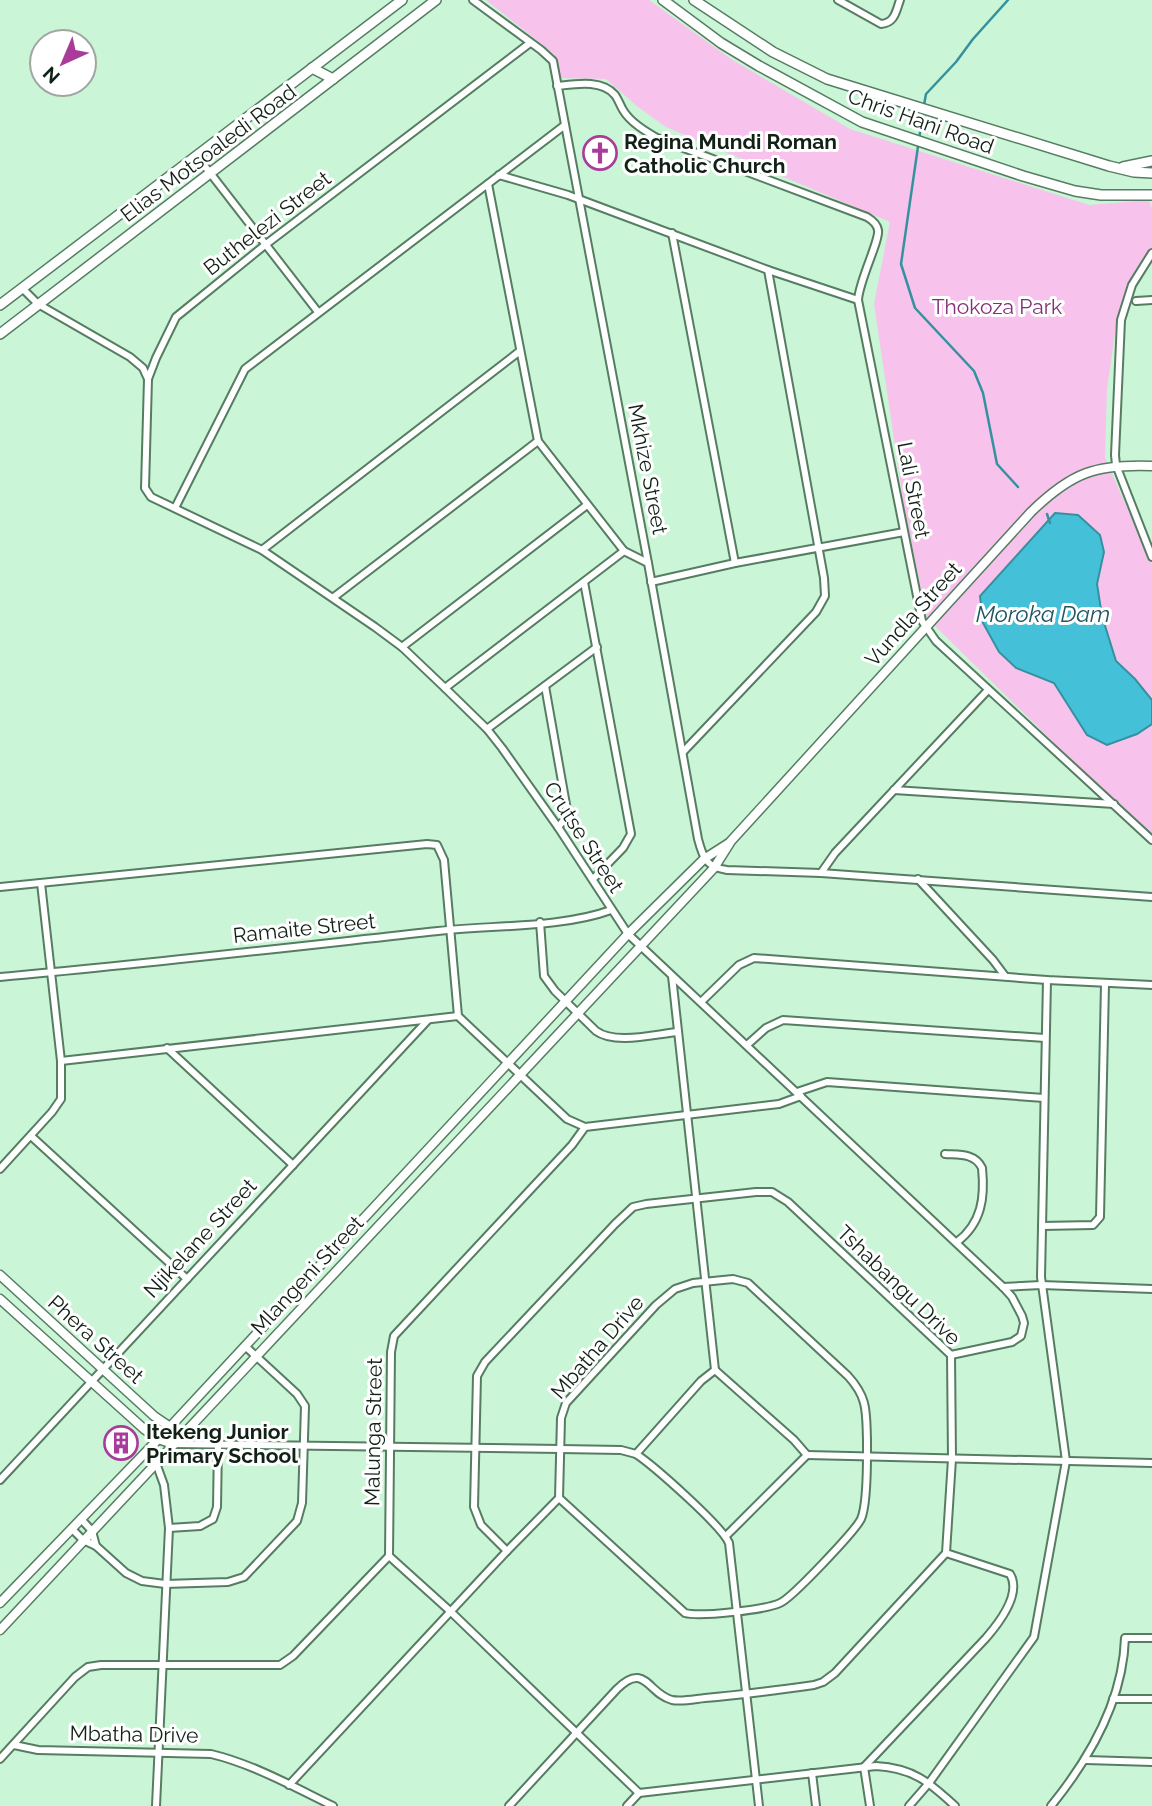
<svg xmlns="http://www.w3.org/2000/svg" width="1152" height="1806" font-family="Raleway,sans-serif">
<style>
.green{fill:#f7c3ec}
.water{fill:#44c1d9;stroke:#35919e;stroke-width:2}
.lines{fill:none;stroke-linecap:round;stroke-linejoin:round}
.stream{stroke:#35919e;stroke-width:2.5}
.minor-casing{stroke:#567d62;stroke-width:10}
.tertiary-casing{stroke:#567d62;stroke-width:11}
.secondary-casing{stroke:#567d62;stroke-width:12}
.minor{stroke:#fff;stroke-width:6}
.tertiary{stroke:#fff;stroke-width:8}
.secondary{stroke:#fff;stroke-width:9}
.labels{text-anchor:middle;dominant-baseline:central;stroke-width:6;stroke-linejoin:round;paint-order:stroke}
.street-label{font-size:21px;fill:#112116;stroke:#fff}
.poi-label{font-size:21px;font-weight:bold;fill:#112116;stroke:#fff;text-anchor:start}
.park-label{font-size:21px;fill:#812f75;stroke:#fff}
.water-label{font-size:23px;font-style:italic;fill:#21555f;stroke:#fff}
</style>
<rect width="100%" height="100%" fill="#caf5d6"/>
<path class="green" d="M486 0H649L731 59 850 129 1089 205 1149 200 1152 209V252L1130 286 1117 320 1107 389 1105 458 1152 564V839L927 618 904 506 874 304 890 222 666 127 638 107 606 79 560 78 554 54Z"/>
<path class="water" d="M1055 513 1078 515 1100 535 1104 552 1097 584 1102 616 1116 661 1135 679 1152 700V724L1137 734 1107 745 1087 735 1054 683 1016 668 999 652 983 623 980 596Z"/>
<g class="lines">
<g class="stream">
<path d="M924 105 926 94 956 62 973 39 1008 0"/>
<path d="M923 112 901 264 915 308 974 371 983 393 997 464 1018 487"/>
<path d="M1047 514 1050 523"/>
</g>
<g class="minor-casing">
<g id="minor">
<path d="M473 0 541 50 553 61 648 563 698 839C703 858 706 867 727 870L821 873 1152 897"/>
<path d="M838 0 881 24C895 23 896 11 900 0"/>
<path d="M530 43 265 245 176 317 156 358 148 379 145 488 151 497 262 550 375 627 402 647 445 688 487 729 502 748 558 827 628 934 1003 1287 1012 1297 1022 1316 1024 1323 1021 1336 1012 1342 951 1355"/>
<path d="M557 86C575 84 602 79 615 95 618 99 620 105 623 110 630 122 645 131 657 138L867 217C872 220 877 224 878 230 880 240 859 281 858 300L922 621 936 641 1152 840"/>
<path d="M197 156 318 312"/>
<path d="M499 175 568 195 768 270 858 300"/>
<path d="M488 184 538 441 624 551 648 563"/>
<path d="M672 233 735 563"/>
<path d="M1152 253 1132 285 1121 320 1115 455 1116 465 1152 557"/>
<path d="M22 288 38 304 130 357 143 368 148 379"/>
<path d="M1136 301 1152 300"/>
<path d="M175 508 245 369 565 125"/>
<path d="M262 550 520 351"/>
<path d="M584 582 631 834 623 848 593 879"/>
<path d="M651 582 735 563 904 532"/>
<path d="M334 597 538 441"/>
<path d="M402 647 587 505"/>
<path d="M545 686 567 810 565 819 558 827"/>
<path d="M445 688 624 551"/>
<path d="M487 729 597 647"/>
<path d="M683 752 816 612 825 596 824 578 768 270"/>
<path d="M894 790 1114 804"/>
<path d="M821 873 835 853 988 690"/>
<path d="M918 879 993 960 1005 976"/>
<path d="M0 887 427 844 437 845 444 860 458 1016 567 1119 585 1127"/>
<path d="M540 922 544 976 555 991 596 1031C615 1045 655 1034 678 1032"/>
<path d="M672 976 715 1370"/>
<path d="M0 977C146 964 292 947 438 931 491 925 562 928 611 910"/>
<path d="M701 1002 739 965 754 958 1047 980 1152 985"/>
<path d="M747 1045 766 1028 783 1020 1045 1038"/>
<path d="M167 1048 293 1165"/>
<path d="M61 1061 458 1016"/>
<path d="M797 1092 827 1082 1044 1098"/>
<path d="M31 1136 187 1279"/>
<path d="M945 1154C959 1155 975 1153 982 1168 985 1197 982 1223 957 1242"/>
<path d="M0 1169 52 1112 61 1099V1061L41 883"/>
<path d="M1042 1226 1093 1225 1100 1217 1105 984"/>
<path d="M1003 1287 1041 1285 1152 1289"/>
<path d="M715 1370 794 1440 807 1455"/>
<path d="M173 1444 560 1449 621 1450 636 1454C654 1466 722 1526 729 1543L759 1806"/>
<path d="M636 1454 701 1381 715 1370"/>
<path d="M807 1455 1152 1463"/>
<path d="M0 1480 427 1021"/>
<path d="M81 1519 92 1531 96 1546"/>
<path d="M169 1528 200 1526 213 1519 217 1507 218 1443"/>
<path d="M72 1529 83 1540 96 1546 126 1573 142 1581 165 1584 228 1582 244 1577 297 1521 302 1503 305 1406 297 1394 245 1346"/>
<path d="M726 1536 807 1455"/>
<path d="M507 1551 481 1525 474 1507 477 1376 485 1362 615 1224 633 1207 646 1204 756 1192H772L788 1202 951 1355 952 1459 946 1553 835 1673 823 1682 814 1685C778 1690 742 1695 705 1698 695 1699 682 1702 672 1700 648 1694 645 1661 617 1689L509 1806"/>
<path d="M389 1556 450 1611 639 1793"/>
<path d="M1113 1699H1152"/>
<path d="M14 1745 38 1750 211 1754C253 1764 294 1787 333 1806"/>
<path d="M0 1759 75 1677 88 1667 101 1665H280L293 1656 389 1556 391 1352 394 1336 572 1145 585 1127 779 1104 801 1096"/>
<path d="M1086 1760 1152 1762"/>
<path d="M864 1767 986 1638C999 1623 1022 1594 1010 1574L946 1553"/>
<path d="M864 1767 870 1806"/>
<path d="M812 1773 816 1806"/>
<path d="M289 1785 507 1551 559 1498 561 1418 566 1403 656 1305 675 1289 693 1283 733 1279 748 1283 848 1376C868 1398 866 1411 867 1440 867 1458 868 1503 861 1519 855 1531 792 1598 780 1603 764 1610 700 1617 685 1613L559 1498"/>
<path d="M156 1806 169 1528 164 1485 156 1463"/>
<path d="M627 1806 639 1793 876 1766C913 1768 929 1782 955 1806"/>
<path d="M909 1806 929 1783 1034 1637 1066 1461 1041 1277 1047 980"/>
<path d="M1051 1806C1090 1758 1123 1700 1125 1638H1152"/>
</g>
</g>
<g class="tertiary-casing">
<g id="tertiary">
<path d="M0 1275 154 1416 182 1435"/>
<path d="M0 1299 144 1429 158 1439 173 1444"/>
<path d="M0 1603 169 1428 628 934 704 859 729 843"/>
<path d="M0 1630 714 868 731 841 1031 512C1072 472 1096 464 1152 466"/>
</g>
</g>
<g class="secondary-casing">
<g id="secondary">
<path d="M663 0 721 43 759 66 862 122 1023 176 1075 191 1101 195H1152"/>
<path d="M694 0 773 52 827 79 1109 166 1134 172 1152 173"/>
<path d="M312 68 333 79"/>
<path d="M1123 167 1152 161"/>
<path d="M0 305 402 0"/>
<path d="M0 334 436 0"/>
</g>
</g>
<use href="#minor" class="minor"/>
<use href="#tertiary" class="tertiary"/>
<use href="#secondary" class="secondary"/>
</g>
<defs>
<g id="church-ring" transform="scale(1.75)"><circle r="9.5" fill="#fff" stroke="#a93c9a" stroke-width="1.5"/><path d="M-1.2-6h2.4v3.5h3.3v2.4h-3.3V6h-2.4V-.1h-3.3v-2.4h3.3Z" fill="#a93c9a"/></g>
<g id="building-ring" transform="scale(1.75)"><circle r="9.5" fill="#fff" stroke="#a93c9a" stroke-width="1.5"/><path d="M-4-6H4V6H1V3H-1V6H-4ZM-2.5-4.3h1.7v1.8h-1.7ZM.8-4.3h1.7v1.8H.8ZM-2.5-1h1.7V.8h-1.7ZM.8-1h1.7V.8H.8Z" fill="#a93c9a"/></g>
</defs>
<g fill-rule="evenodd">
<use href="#church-ring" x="600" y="153"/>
<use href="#building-ring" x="121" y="1443"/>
</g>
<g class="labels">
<g class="street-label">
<text transform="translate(921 121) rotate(20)">Chris Hani Road</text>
<text transform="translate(208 153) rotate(-37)">Elias Motsoaledi Road</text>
<text transform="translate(267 223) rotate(-38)">Buthelezi Street</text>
<text transform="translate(648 469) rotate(79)">Mkhize Street</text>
<text transform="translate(914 490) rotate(79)">Lali Street</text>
<text transform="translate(913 614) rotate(-48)">Vundla Street</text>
<text transform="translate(584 837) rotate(57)">Crutse Street</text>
<text transform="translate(304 928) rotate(-6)">Ramaite Street</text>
<text transform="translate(200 1238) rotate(-47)">Njikelane Street</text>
<text transform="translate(307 1275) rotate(-47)">Mlangeni Street</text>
<text transform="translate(899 1285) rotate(44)">Tshabangu Drive</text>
<text transform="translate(96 1339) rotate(42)">Phera Street</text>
<text transform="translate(597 1347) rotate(-49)">Mbatha Drive</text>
<text transform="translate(373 1432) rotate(-89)">Malunga Street</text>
<text transform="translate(134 1734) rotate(1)">Mbatha Drive</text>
</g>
<g class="poi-label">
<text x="624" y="141">Regina Mundi Roman<tspan x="624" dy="24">Catholic Church</tspan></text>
<text x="146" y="1431">Itekeng Junior<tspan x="146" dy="24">Primary School</tspan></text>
</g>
<g class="park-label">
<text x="997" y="306">Thokoza Park</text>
</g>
<g class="water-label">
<text x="1043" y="613">Moroka Dam</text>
</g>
</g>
<g transform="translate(63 63) rotate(224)"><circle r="33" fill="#ffffff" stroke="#a0a6a2" stroke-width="2"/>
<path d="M0-5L12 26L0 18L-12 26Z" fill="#a93c9a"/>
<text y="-10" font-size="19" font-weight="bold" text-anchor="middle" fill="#112116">N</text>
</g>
</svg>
